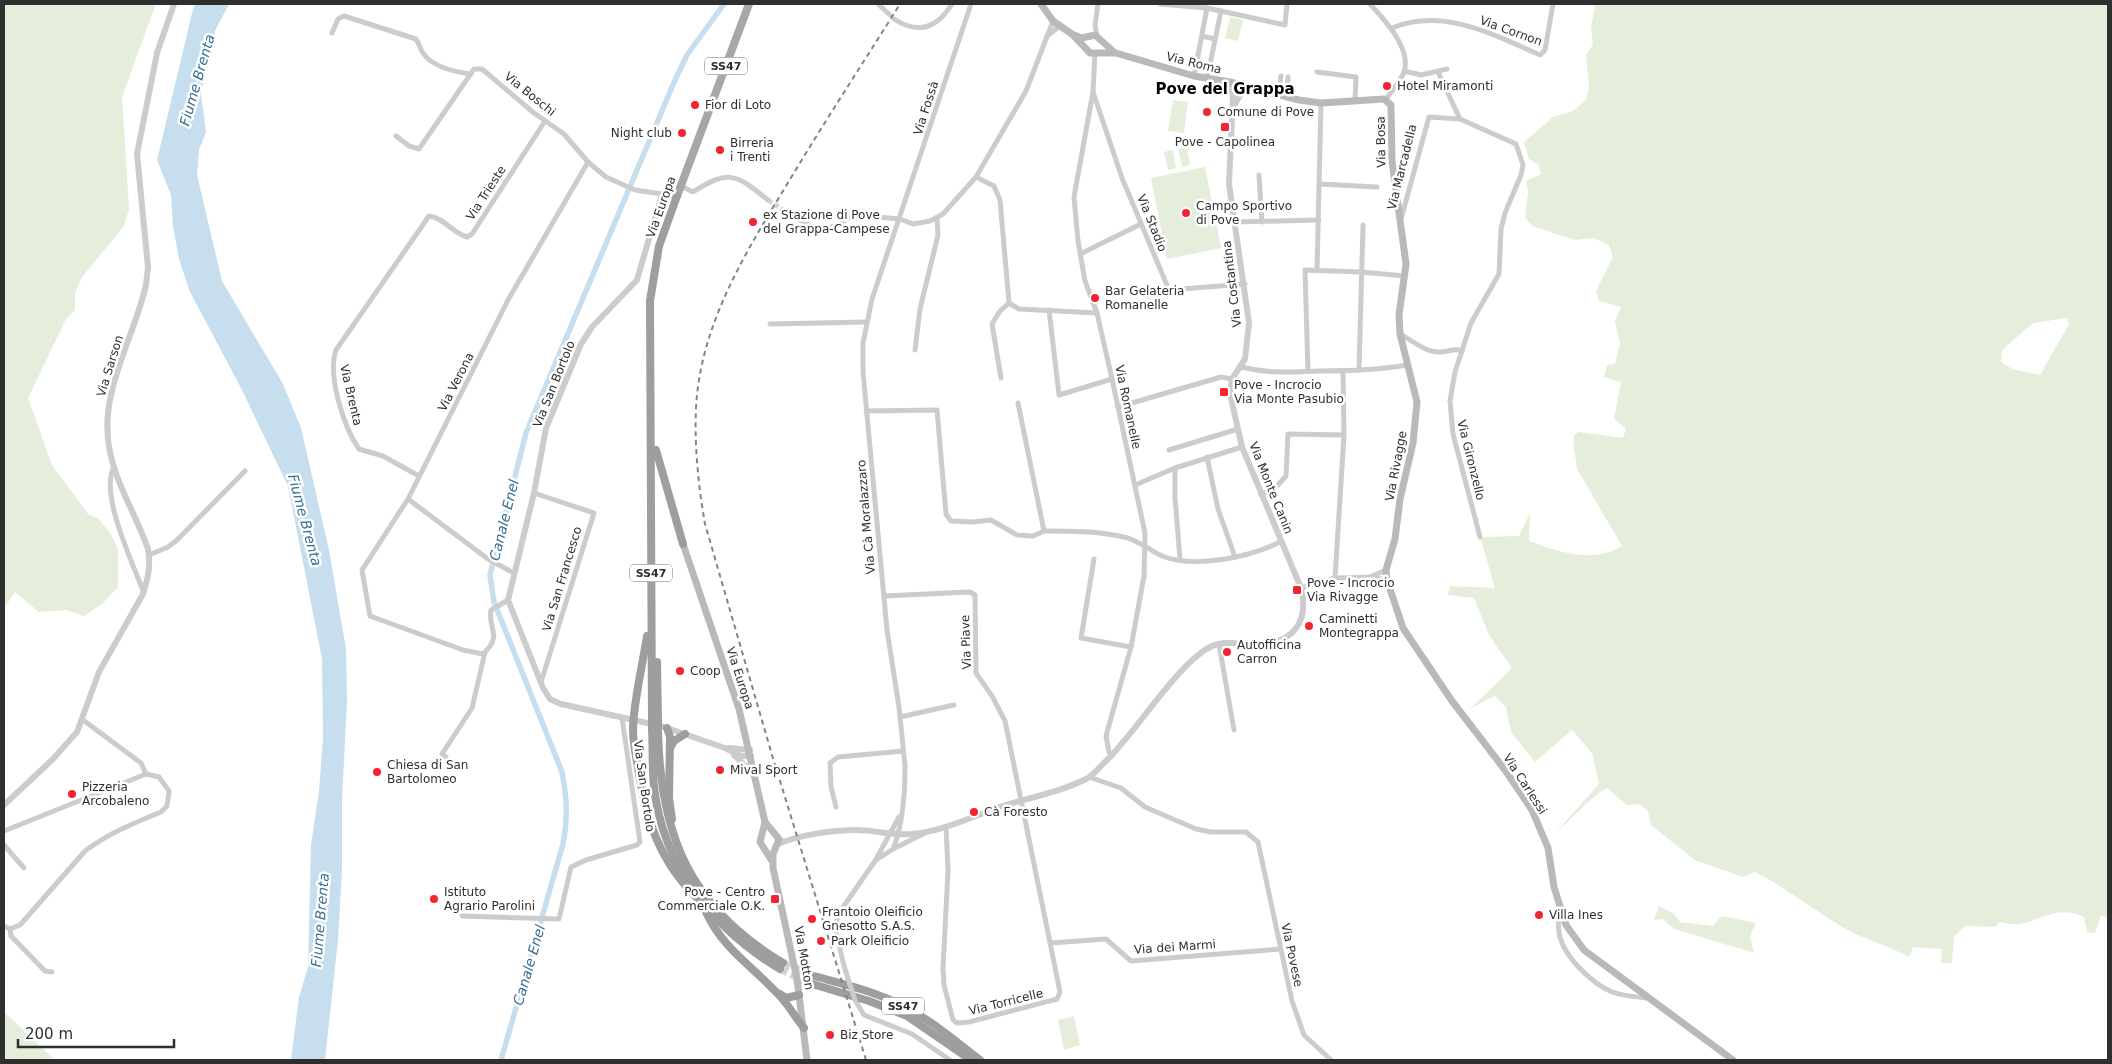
<svg xmlns="http://www.w3.org/2000/svg" width="2112" height="1064" font-family="'DejaVu Sans',sans-serif">
<style>
.green{fill:#e5eddb;fill-rule:evenodd}
.water{fill:#c6deee}
.lines{fill:none;stroke-linecap:round;stroke-linejoin:round}
.canal{stroke:#c6deee;stroke-width:5.5}
.minor-tunnel{stroke:#d5d5d5;stroke-width:5;stroke-dasharray:5 2.5;stroke-linecap:butt}
.trunk-tunnel{stroke:#d5d5d5;stroke-width:8;stroke-dasharray:8 4;stroke-linecap:butt}
.minor{stroke:#ccc;stroke-width:5}
.tertiary{stroke:#ccc;stroke-width:6}
.secondary{stroke:#b9b9b9;stroke-width:7}
.primary{stroke:#a7a7a7;stroke-width:8}
.trunk{stroke:#9e9e9e;stroke-width:8}
.rail{stroke:#848484;stroke-width:2;stroke-dasharray:5 4;stroke-linecap:butt}
.minor-bridge{stroke:#ccc;stroke-width:5}
.trunk-bridge{stroke:#9e9e9e;stroke-width:8}
.poi-dot{fill:#f22430;stroke:#fff;stroke-width:2}
.labels{text-anchor:middle;dominant-baseline:central;stroke-width:5;stroke-linejoin:round;paint-order:stroke}
.shield{fill:#fff;stroke:#6d6d6d;stroke-width:1}
.shield-label{font-size:11px;font-weight:bold;fill:#2f2f2f}
.street-label{font-size:12px;fill:#2f2f2f;stroke:#fff}
.poi-label{font-size:12px;fill:#2f2f2f;stroke:#fff;text-anchor:start}
.water-label{font-size:14px;font-style:italic;fill:#367097;stroke:#fff}
.quarter-label{font-size:15px;font-weight:bold;fill:#000;stroke:#fff}
</style>
<rect width="100%" height="100%" fill="#fff"/>
<g class="green">
<path d="M4 4H156L122 97 129 209 124 226 82 277 75 293V310L66 319 28 398 52 465 88 514 99 519 112 536 118 550V587L103 603 84 616 66 610 39 612 15 592 4 608Z"/>
<path d="M1595 4H2108V917L2101 916 2095 933 2087 932 2084 917C2056 905 2045 919 2019 924 2013 925 2005 923 1999 922L1995 927 1965 926 1954 937 1952 963H1941L1942 949 1913 947 1909 957C1889 946 1866 940 1846 929 1815 911 1787 888 1755 872L1743 877 1695 860 1651 825 1648 811 1640 804 1627 805 1607 788C1587 799 1574 818 1556 832L1599 784 1592 753 1572 730 1535 762 1511 732 1506 707 1495 696 1471 708 1512 668 1490 637 1474 598 1448 595 1450 586 1495 588 1480 537 1519 536 1530 513 1529 541C1558 552 1594 564 1622 546L1577 469C1576 456 1572 448 1574 435L1579 432 1623 438 1626 429 1614 418 1621 382 1604 377 1607 365 1615 364 1620 344 1615 321 1621 307 1599 301 1596 291 1613 257 1609 245 1594 238 1575 240 1532 226 1525 217 1528 192 1526 181 1541 174 1539 165 1529 159 1524 142 1553 117 1573 111 1586 100 1589 87 1586 56 1593 44 1591 29ZM2067 318 2069 324 2040 375 2012 369 2001 362 2002 350 2033 323Z"/>
<path d="M1230 17 1243 20 1238 41 1225 38Z"/>
<path d="M1173 100 1188 102 1184 133 1168 131Z"/>
<path d="M1187 147 1190 165 1182 167 1178 149Z"/>
<path d="M1173 150 1176 168 1168 170 1164 152Z"/>
<path d="M1205 167 1221 248 1167 259 1151 178Z"/>
<path d="M1659 906 1673 913 1680 922 1712 926 1722 916 1756 923 1750 936 1754 953 1674 929 1663 919 1654 920Z"/>
<path d="M4 1012 55 1060H4Z"/>
<path d="M1074 1016 1080 1045 1064 1050 1058 1020Z"/>
</g>
<path class="water" d="M196 4H229L215 31 201 94 206 132 199 150 197 175 222 281 283 384 301 428 329 550 346 649 347 701 342 800V870L338 940 325 1060H291L299 997 308 967 311 845 319 791 323 738 322 659 288 486 240 386 190 292 179 259 173 226 171 195 157 160 193 9Z"/>
<g class="lines">
<path class="canal" d="M501 1060 563 844C568 818 567 798 562 772L494 602 490 575 526 433 675 80 687 55 724 4"/>
<path class="minor-tunnel" d="M768 200 786 212"/>
<g class="trunk-tunnel">
<path d="M783 963 814 976"/>
<path d="M780 969 809 983"/>
</g>
<g class="minor">
<path d="M878 4 890 15"/>
<path d="M1160 4 1207 8 1285 25 1287 4"/>
<path d="M1370 4C1384 19 1412 49 1404 72 1400 82 1392 91 1386 99"/>
<path d="M894 19C919 35 937 28 952 4"/>
<path d="M1392 28C1443 7 1494 35 1540 55L1545 50 1553 4"/>
<path d="M332 33 338 19 344 16 416 39C419 43 420 49 423 53 432 67 456 72 471 74"/>
<path d="M1047 36 1060 26"/>
<path d="M1097 36 1095 25 1098 4"/>
<path d="M1202 36 1215 39"/>
<path d="M1095 53 1093 92 1074 197 1078 241 1085 281 1097 313 1112 379 1145 533 1144 576 1131 647 1106 736 1109 752 1112 756"/>
<path d="M1404 71 1421 75 1447 69"/>
<path d="M1317 72 1356 77 1355 101"/>
<path d="M1438 72 1460 119"/>
<path d="M1194 76 1207 8"/>
<path d="M1207 79 1221 11"/>
<path d="M1093 92 1122 178 1169 290 1245 284"/>
<path d="M1278 95 1281 76"/>
<path d="M1287 98 1288 77"/>
<path d="M396 136 409 146 419 149 474 69H482L534 113 564 134 588 162 606 177 635 190 662 194"/>
<path d="M1259 175 1262 222"/>
<path d="M976 177 994 186 1000 200 1009 303 1019 309 1097 313"/>
<path d="M1319 184 1377 187"/>
<path d="M681 186 693 192C729 169 736 174 768 200"/>
<path d="M786 212 819 231 838 225 854 215 900 219 913 224 930 221 943 214 976 177 1026 91 1053 21"/>
<path d="M1401 219 1429 117 1460 119 1516 144 1523 165 1521 175 1505 213 1501 229 1499 274 1471 323 1455 372 1450 401 1453 434 1480 537"/>
<path d="M1235 222 1319 220"/>
<path d="M1080 254 1141 224"/>
<path d="M1317 270 1321 103"/>
<path d="M1049 310 1059 395 1112 379"/>
<path d="M770 324 866 322"/>
<path d="M1400 334C1411 340 1426 352 1438 352 1448 353 1453 347 1462 351"/>
<path d="M915 350 920 309 938 235 937 218"/>
<path d="M1241 367C1271 374 1289 372 1318 371 1348 371 1378 370 1407 365"/>
<path d="M1359 370 1363 225"/>
<path d="M1308 371 1305 270 1361 272 1405 276"/>
<path d="M1001 378 992 324 1000 311 1009 303"/>
<path d="M1018 403 1044 531"/>
<path d="M1118 407 1221 377 1232 379"/>
<path d="M866 411 937 410 946 514 951 521 972 522 991 520 1017 535 1033 536 1044 531"/>
<path d="M1169 450 1238 429"/>
<path d="M1207 457 1218 509 1235 557"/>
<path d="M114 467C99 494 133 563 143 591"/>
<path d="M1175 468V498L1180 559"/>
<path d="M419 476 383 456 359 449C344 428 327 375 336 350L429 216C444 218 453 233 467 237L472 234 545 121"/>
<path d="M1135 485 1175 468 1242 447"/>
<path d="M534 493 594 513 541 682"/>
<path d="M1261 495 1277 486 1286 476 1288 434 1344 435"/>
<path d="M408 499 362 570 370 616 463 650 483 654C504 635 487 628 491 610L508 600"/>
<path d="M1044 531C1071 531 1098 531 1124 537 1138 540 1149 550 1162 556 1194 569 1250 557 1280 542"/>
<path d="M149 555 168 547 177 540 245 471"/>
<path d="M1094 559 1081 638 1131 647"/>
<path d="M1386 570 1370 577 1387 580"/>
<path d="M514 573 488 559 408 499 508 300 588 162"/>
<path d="M1335 578 1344 435 1343 371"/>
<path d="M1301 588 1335 578 1370 577"/>
<path d="M884 596 970 592 975 595 976 673 992 696 1005 721 1060 992 1057 999 969 1022 957 1023 953 1020 944 985 943 968 948 871 946 826"/>
<path d="M1219 644 1234 730"/>
<path d="M900 717 954 705"/>
<path d="M83 720 141 763 146 774"/>
<path d="M446 757 442 754 472 708 485 652"/>
<path d="M1089 777 1121 788 1145 807 1196 829 1211 832H1246L1258 842 1292 1001 1304 1035 1331 1060"/>
<path d="M836 807 831 787 830 763 838 757 903 751"/>
<path d="M4 831 146 774 159 777 169 791 167 806 161 812C134 823 109 833 85 851L20 925 10 929 4 926"/>
<path d="M4 845 24 868"/>
<path d="M893 849C903 825 905 792 905 766L899 707 887 630 863 372V343L872 299 971 4"/>
<path d="M876 860 893 849 925 833"/>
<path d="M1559 908C1559 916 1558 924 1559 932 1562 955 1591 983 1612 992 1623 996 1635 997 1647 998"/>
<path d="M462 916 559 919 571 867 586 860 637 845 640 842 622 718"/>
<path d="M10 929 11 936 45 971 52 972"/>
<path d="M1051 943 1106 939 1131 961 1280 949"/>
<path d="M844 966 835 927 839 913 875 861 899 817"/>
<path d="M855 1000 864 1015 912 1034 950 1060"/>
</g>
<g class="tertiary">
<path d="M1234 106 1245 86"/>
<path d="M677 196 662 194 637 280 592 327 581 344 546 428 534 493 508 600 543 688 550 699 561 704 661 726 725 748 741 756H751"/>
<path d="M729 748 750 750"/>
<path d="M734 755 754 774"/>
<path d="M4 805 52 760 77 732 99 672 143 594C148 578 151 565 148 549 137 517 117 486 110 452 97 395 134 339 146 285L148 267 137 154 157 53 174 4"/>
<path d="M778 844C799 835 833 830 856 830 875 830 893 836 912 834 945 831 975 815 1006 805 1033 797 1063 791 1088 778 1094 774 1100 767 1105 762 1135 734 1179 661 1212 646 1226 640 1245 645 1261 644 1295 642 1309 620 1301 588L1242 447 1230 394 1232 379 1245 359 1249 323 1229 184 1233 95 1230 82"/>
</g>
<g class="secondary">
<path d="M1041 4 1053 21 1072 34 1090 53H1116L1194 76 1230 82 1299 100 1321 103 1384 99 1391 105 1392 161 1406 264 1399 315 1400 334 1417 402 1413 443 1400 499 1395 539 1386 570 1387 580 1403 628 1452 701 1505 770 1532 810 1548 848 1554 887 1566 925 1584 950 1733 1060"/>
<path d="M1074 35 1082 38 1095 35 1114 52"/>
<path d="M683 544 739 709 765 822 779 839 773 854V868L797 979 807 1060"/>
<path d="M765 822 760 842 772 861"/>
</g>
<path class="primary" d="M677 196 749 4"/>
<g class="trunk">
<path d="M656 450 683 544"/>
<path d="M647 636C643 663 633 704 633 730 633 743 636 756 638 768 647 822 659 861 699 900"/>
<path d="M657 662 658 721"/>
<path d="M652 719 650 301 659 246 677 196"/>
<path d="M667 728 670 737 669 798 672 819"/>
<path d="M652 729C653 748 652 768 654 787 663 866 713 929 780 969"/>
<path d="M658 730C660 836 690 907 783 963"/>
<path d="M670 748 674 741 685 734"/>
<path d="M706 912C723 949 751 965 778 994 788 1004 795 1017 804 1028"/>
<path d="M814 976C843 984 874 991 901 1005 930 1019 955 1041 980 1060"/>
<path d="M809 983 869 1001 907 1016 971 1060"/>
<path d="M780 994 786 998 799 995"/>
</g>
<path class="rail" d="M866 1060 772 755 705 524C698 484 693 435 697 395 705 316 749 247 789 181 825 121 863 63 900 4"/>
<path class="minor-bridge" d="M844 966 855 1000"/>
<g class="trunk-bridge">
<path d="M652 719V729"/>
<path d="M658 721V730"/>
</g>
</g>
<g class="poi-dot">
<circle cx="1387" cy="86" r="5"/>
<circle cx="695" cy="105" r="5"/>
<circle cx="1207" cy="112" r="5"/>
<rect x="1220" y="122" width="10" height="10" rx="2.5"/>
<circle cx="682" cy="133" r="5"/>
<circle cx="720" cy="150" r="5"/>
<circle cx="1186" cy="213" r="5"/>
<circle cx="753" cy="222" r="5"/>
<circle cx="1095" cy="298" r="5"/>
<rect x="1219" y="387" width="10" height="10" rx="2.5"/>
<rect x="1292" y="585" width="10" height="10" rx="2.5"/>
<circle cx="1309" cy="626" r="5"/>
<circle cx="1227" cy="652" r="5"/>
<circle cx="680" cy="671" r="5"/>
<circle cx="720" cy="770" r="5"/>
<circle cx="377" cy="772" r="5"/>
<circle cx="72" cy="794" r="5"/>
<circle cx="974" cy="812" r="5"/>
<circle cx="434" cy="899" r="5"/>
<rect x="770" y="894" width="10" height="10" rx="2.5"/>
<circle cx="1539" cy="915" r="5"/>
<circle cx="812" cy="919" r="5"/>
<circle cx="821" cy="941" r="5"/>
<circle cx="830" cy="1035" r="5"/>
</g>
<g class="labels">
<g class="shield">
<rect x="705" y="57.5" width="42" height="17" rx="4"/>
<rect x="630" y="564.5" width="42" height="17" rx="4"/>
<rect x="882" y="997.5" width="42" height="17" rx="4"/>
</g>
<g class="shield-label">
<text x="726" y="66">SS47</text>
<text x="651" y="573">SS47</text>
<text x="903" y="1006">SS47</text>
</g>
<g class="street-label">
<text transform="translate(1511 31) rotate(20)">Via Cornon</text>
<text transform="translate(1194 63) rotate(14)">Via Roma</text>
<text transform="translate(530 94) rotate(39)">Via Boschi</text>
<text transform="translate(926 108) rotate(-72)">Via Fossà</text>
<text transform="translate(1381 142) rotate(-91)">Via Bosa</text>
<text transform="translate(1402 167) rotate(-76)">Via Marcadella</text>
<text transform="translate(486 193) rotate(-57)">Via Trieste</text>
<text transform="translate(661 207) rotate(-70)">Via Europa</text>
<text transform="translate(1152 223) rotate(68)">Via Stadio</text>
<text transform="translate(1232 284) rotate(-97)">Via Costantina</text>
<text transform="translate(110 366) rotate(-73)">Via Sarson</text>
<text transform="translate(456 382) rotate(-63)">Via Verona</text>
<text transform="translate(554 384) rotate(-68)">Via San Bortolo</text>
<text transform="translate(351 395) rotate(77)">Via Brenta</text>
<text transform="translate(1128 407) rotate(78)">Via Romanelle</text>
<text transform="translate(1471 460) rotate(76)">Via Gironzello</text>
<text transform="translate(1396 466) rotate(-79)">Via Rivagge</text>
<text transform="translate(1271 488) rotate(68)">Via Monte Canin</text>
<text transform="translate(866 517) rotate(-95)">Via Cà Moralazzaro</text>
<text transform="translate(562 579) rotate(-73)">Via San Francesco</text>
<text transform="translate(966 642) rotate(-92)">Via Piave</text>
<text transform="translate(740 678) rotate(72)">Via Europa</text>
<text transform="translate(1525 784) rotate(57)">Via Carlessi</text>
<text transform="translate(644 786) rotate(82)">Via San Bortolo</text>
<text transform="translate(1175 947) rotate(-4)">Via dei Marmi</text>
<text transform="translate(1292 955) rotate(78)">Via Povese</text>
<text transform="translate(804 958) rotate(80)">Via Motton</text>
<text transform="translate(1006 1002) rotate(-14)">Via Torricelle</text>
</g>
<g class="poi-label">
<text x="1397" y="86">Hotel Miramonti</text>
<text x="705" y="105">Fior di Loto</text>
<text x="1217" y="112">Comune di Pove</text>
<text x="672" y="133" text-anchor="end">Night club</text>
<text x="1225" y="142" text-anchor="middle">Pove - Capolinea</text>
<text x="730" y="143">Birreria<tspan x="730" dy="14">i Trenti</tspan></text>
<text x="1196" y="206">Campo Sportivo<tspan x="1196" dy="14">di Pove</tspan></text>
<text x="763" y="215">ex Stazione di Pove<tspan x="763" dy="14">del Grappa-Campese</tspan></text>
<text x="1105" y="291">Bar Gelateria<tspan x="1105" dy="14">Romanelle</tspan></text>
<text x="1234" y="385">Pove - Incrocio<tspan x="1234" dy="14">Via Monte Pasubio</tspan></text>
<text x="1307" y="583">Pove - Incrocio<tspan x="1307" dy="14">Via Rivagge</tspan></text>
<text x="1319" y="619">Caminetti<tspan x="1319" dy="14">Montegrappa</tspan></text>
<text x="1237" y="645">Autofficina<tspan x="1237" dy="14">Carron</tspan></text>
<text x="690" y="671">Coop</text>
<text x="387" y="765">Chiesa di San<tspan x="387" dy="14">Bartolomeo</tspan></text>
<text x="730" y="770">Mival Sport</text>
<text x="82" y="787">Pizzeria<tspan x="82" dy="14">Arcobaleno</tspan></text>
<text x="984" y="812">Cà Foresto</text>
<text x="444" y="892">Istituto<tspan x="444" dy="14">Agrario Parolini</tspan></text>
<text x="765" y="892" text-anchor="end">Pove - Centro<tspan x="765" dy="14">Commerciale O.K.</tspan></text>
<text x="822" y="912">Frantoio Oleificio<tspan x="822" dy="14">Gnesotto S.A.S.</tspan></text>
<text x="1549" y="915">Villa Ines</text>
<text x="831" y="941">Park Oleificio</text>
<text x="840" y="1035">Biz Store</text>
</g>
<g class="water-label">
<text transform="translate(197 80) rotate(-74)">Fiume Brenta</text>
<text transform="translate(305 520) rotate(75)">Fiume Brenta</text>
<text transform="translate(504 520) rotate(-76)">Canale Enel</text>
<text transform="translate(320 920) rotate(-85)">Fiume Brenta</text>
<text transform="translate(529 965) rotate(-74)">Canale Enel</text>
</g>
<g class="quarter-label">
<text x="1225" y="89">Pove del Grappa</text>
</g>
</g>
<rect width="2112" height="1064" fill="none" stroke="#2f2f2f" stroke-width="10"/>
<path d="M18 1039v8h156v-8" fill="none" stroke="#2f2f2f" stroke-width="2.5"/>
<text x="25" y="1039" font-size="15" fill="#2f2f2f" stroke="#ffffff" stroke-width="4" paint-order="stroke">200 m</text>
</svg>
